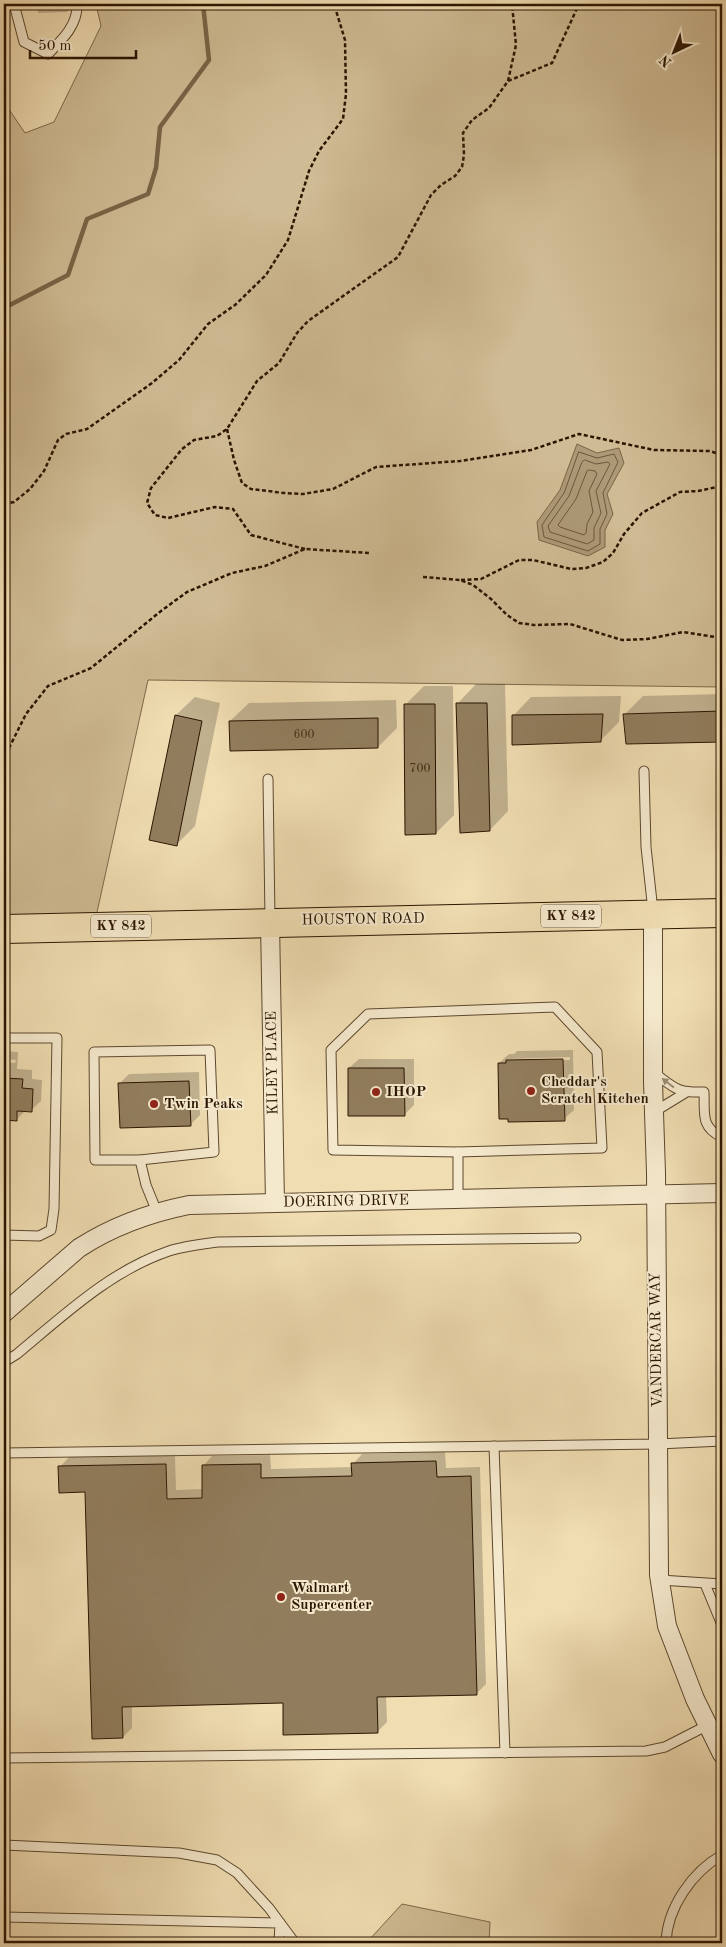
<svg xmlns="http://www.w3.org/2000/svg" width="726" height="1947" font-family="'Old Standard TT',serif">
<style>
.green{fill:#cfbb94;stroke:#7d684a}
.water{fill:#ad9976;stroke:#796447}
.shadow{fill:#0003;fill-rule:evenodd}
.lines{fill:none;stroke-linecap:round;stroke-linejoin:round}
.shore{stroke:#6c573c;stroke-width:1}
.stream{stroke:#796447;stroke-width:4.5}
.building{fill:#917d5d;stroke:#2b1501}
.service-casing{stroke:#5c472d;stroke-width:11}
.minor-casing{stroke:#5c472d;stroke-width:20}
.primary-casing{stroke:#2b1501;stroke-width:30}
.path{stroke:#2b1501;stroke-width:2.5;stroke-dasharray:4 2.5;stroke-linecap:butt}
.service{stroke:#f5e9cd;stroke-width:9}
.minor{stroke:#f5e9cd;stroke-width:18}
.primary{stroke:#f0ddb2;stroke-width:28}
.oneway{fill:#9a8a71}
.poi-dot{fill:#8f2418;stroke:#f5e9cd;stroke-width:2}
.labels{text-anchor:middle;dominant-baseline:central;stroke-width:4;stroke-linejoin:round;paint-order:stroke}
.number-label{font-size:12px;fill:#442f18}
.shield{fill:#f5e9cd;stroke:#68553e;stroke-width:1}
.shield-label{font-size:14px;font-weight:bold;fill:#2b1501}
.street-label{font-size:15px;fill:#2b1501;stroke:#f5e9cd}
.poi-label{font-size:15px;font-weight:bold;fill:#2b1501;stroke:#f5e9cd;text-anchor:start}
</style>
<rect width="100%" height="100%" fill="#f0ddb2"/>
<filter id="stains"><feTurbulence type="fractalNoise" baseFrequency=".004" numOctaves="4"/><feColorMatrix values="0 0 0 0 .2 0 0 0 0 .09 0 0 0 0 .02 0 0 0 .5 -.17"/></filter>
<radialGradient id="worn" r=".72"><stop offset=".6" stop-color="#630" stop-opacity="0"/><stop offset="1" stop-color="#630" stop-opacity=".3"/></radialGradient>
<g class="green">
<path d="M96 4H722V687L148 680 94 926 4 929V108H8L25 133 54 122 101 26Z"/>
<path d="M402 1904 490 1922 489 1943H369V1940Z"/>
</g>
<path class="water" d="M577 444 597 453 619 448 624 463 607 494 613 514 605 530V547L588 556 539 540 537 522 560 490Z"/>
<g class="shadow">
<path d="M38 4H75L67 12 38 13Z"/>
<path d="M476 684H505L508 811 490 830 458 703Z"/>
<path d="M424 686H453L454 815 436 833 405 705Z"/>
<path d="M722 694V741L627 743 625 714 643 696Z"/>
<path d="M621 696 619 722 600 741 513 716 531 697Z"/>
<path d="M195 697 220 703 195 826 176 845 150 839 176 715Z"/>
<path d="M396 700 397 728 378 747 230 721 249 703Z"/>
<path d="M573 1050 574 1110 564 1119 499 1063 509 1054H514L517 1051ZM570 1057V1060L506 1061 509 1059Z"/>
<path d="M4 1051 18 1052 17 1069 32 1070V1079L42 1080 41 1101 31 1110H26L16 1120 12 1119 5 1126 4 1062 15 1063 16 1060 4 1059Z"/>
<path d="M359 1059H414V1105L404 1115 349 1068Z"/>
<path d="M199 1072 200 1115 190 1125 120 1083 129 1074Z"/>
<path d="M445 1452 446 1468 480 1467 486 1684 476 1694 386 1696 387 1722 377 1732 284 1702 132 1705V1728L123 1737 87 1491 60 1467 69 1457 175 1455 176 1490 203 1489V1466L212 1456 270 1455 271 1469 353 1467V1464L362 1454Z"/>
</g>
<g class="lines">
<g class="shore">
<path d="M579 452 597 458 614 454 618 462 603 493 607 514 600 529V544L588 551 544 537 542 525 564 493Z"/>
<path d="M585 460 596 464 608 462 610 464 596 491 601 513 594 528V540L587 544 550 532 548 526 569 496 582 462Z"/>
<path d="M589 470 595 471 597 474 589 491 593 512 587 524 586 533 584 535 560 527 558 525 576 499 587 471Z"/>
</g>
<path class="stream" d="M4 308 68 275 87 219 148 194 156 168 160 127 209 60 203 4"/>
</g>
<g class="building">
<path d="M456 703H487L490 831 460 833Z"/>
<path d="M404 704H435L436 834 405 835Z"/>
<path d="M722 711V742L626 744 623 714Z"/>
<path d="M603 714 601 742 512 745V715Z"/>
<path d="M175 715 202 721 177 846 149 840Z"/>
<path d="M378 718V748L230 751 229 721Z"/>
<path d="M563 1059 565 1121 508 1122V1119H499L498 1063H506V1060Z"/>
<path d="M348 1068H404L405 1116H348Z"/>
<path d="M4 1078 23 1079 22 1088 33 1089 32 1112 17 1111V1121L4 1120Z"/>
<path d="M189 1081 191 1126 120 1128 118 1083Z"/>
<path d="M436 1461 437 1477 471 1476 477 1695 377 1697 378 1733 283 1735V1703L122 1707 123 1738 92 1739 85 1492 59 1493 58 1466 166 1464 167 1499 202 1498V1465L261 1464V1478L352 1476 351 1463Z"/>
</g>
<g class="lines">
<g class="service-casing">
<g id="service">
<path d="M14 4 24 42 48 54C62 40 78 25 77 4"/>
<path d="M644 771 646 847 653 911"/>
<path d="M268 779 270 920"/>
<path d="M555 1007 597 1052 602 1148 458 1152 333 1150 331 1050 368 1014Z"/>
<path d="M4 1038H57L54 1209 51 1230 39 1236 4 1235"/>
<path d="M210 1050 214 1152 140 1160H95L94 1052Z"/>
<path d="M653 1072C675 1088 676 1093 704 1092 705 1113 700 1127 722 1137"/>
<path d="M654 1112 685 1093"/>
<path d="M458 1152V1199"/>
<path d="M140 1160 146 1185 157 1212"/>
<path d="M4 1362 17 1354C64 1315 110 1271 169 1251 184 1246 203 1244 218 1242L576 1238"/>
<path d="M494 1446 505 1753"/>
<path d="M4 1453 658 1444 722 1441"/>
<path d="M660 1580 722 1584"/>
<path d="M705 1584 722 1625"/>
<path d="M4 1758 646 1751 665 1747 708 1725"/>
<path d="M4 1845 179 1853 217 1860 237 1873 269 1908 295 1943"/>
<path d="M4 1917 280 1923 279 1943"/>
<path d="M666 1943C667 1908 692 1872 722 1855"/>
</g>
</g>
<g class="minor-casing">
<g id="minor">
<path d="M653 914V1082L656 1173 659 1575 667 1626 695 1699 722 1754"/>
<path d="M270 922 275 1203"/>
<path d="M4 1313 79 1248C113 1226 149 1213 189 1205L722 1193"/>
</g>
</g>
<g class="primary-casing">
<path id="primary" d="M4 929 722 913"/>
</g>
<g class="path">
<path d="M508 81 516 45 512 4"/>
<path d="M227 429 234 460 242 483 251 489 284 493 303 494 333 489 376 467 460 461 531 450 579 434 654 450 710 451 722 455"/>
<path d="M4 504 14 502 30 489 44 471 58 440 66 434 87 429 152 383 179 360 208 324 235 305 266 275 288 240 309 171 319 151 343 119 346 94 345 40 334 4"/>
<path d="M305 549 251 535 233 509 215 507 168 518 155 515 147 503 151 488 182 449 194 440 217 436 227 429 257 381 279 363 297 333 308 321 398 257 431 195 441 185 455 176 462 167 464 155 463 133 472 120 489 108 508 81 552 63 579 4"/>
<path d="M423 577 460 580 473 585 491 599 507 615 519 623 534 625 570 624 622 640 647 639 683 632 722 638"/>
<path d="M461 580 481 579 519 560H533L571 569 586 568 603 562 613 553 624 534 642 513 680 492 698 491 722 486"/>
<path d="M4 752 8 750 26 714 48 686 91 668 161 611 187 592 232 573 265 566 305 549 370 553"/>
</g>
<use href="#service" class="service"/>
<use href="#minor" class="minor"/>
<use href="#primary" class="primary"/>
</g>
<defs><path id="oneway-solid" d="M-6-.8H1V-3.2L6.5 0L1 3.2V.8H-6Z" transform="scale(1.25)"/></defs>
<use class="oneway" href="#oneway-solid" transform="translate(668 1083) rotate(-143)"/>
<g class="poi-dot">
<circle cx="531" cy="1091" r="5"/>
<circle cx="376" cy="1092" r="5"/>
<circle cx="154" cy="1104" r="5"/>
<circle cx="281" cy="1597" r="5"/>
</g>
<g class="labels">
<g class="number-label">
<text x="304" y="735">600</text>
<text x="420" y="769">700</text>
</g>
<g class="shield">
<rect x="541" y="904.5" width="60" height="23" rx="4"/>
<rect x="91" y="914.5" width="60" height="23" rx="4"/>
</g>
<g class="shield-label">
<text x="571" y="916">KY 842</text>
<text x="121" y="926">KY 842</text>
</g>
<g class="street-label">
<text transform="translate(363 920) rotate(-1)">HOUSTON ROAD</text>
<text transform="translate(273 1063) rotate(-91)">KILEY PLACE</text>
<text transform="translate(346 1202) rotate(-1)">DOERING DRIVE</text>
<text transform="translate(657 1340) rotate(-91)">VANDERCAR WAY</text>
</g>
<g class="poi-label">
<text x="541" y="1082">Cheddar's<tspan x="541" dy="17">Scratch Kitchen</tspan></text>
<text x="386" y="1092">IHOP</text>
<text x="164" y="1104">Twin Peaks</text>
<text x="291" y="1588">Walmart<tspan x="291" dy="17">Supercenter</tspan></text>
</g>
</g>
<rect width="726" height="1947" fill="none" stroke="#f0ddb2" stroke-width="20"/>
<rect x="5" y="5" width="716" height="1937" fill="none" stroke="#2b1501" stroke-width="2.5"/>
<rect x="10" y="10" width="706" height="1927" fill="none" stroke="#2b1501"/>
<g transform="translate(674 52) rotate(223)" stroke="#f5e9cd" stroke-width="4" paint-order="stroke">
<path d="M0-4L9 19L0 12L-9 19Z" fill="#2b1501"/>
<text y="-8" font-size="14" font-weight="bold" text-anchor="middle" fill="#2b1501">N</text>
</g>
<path d="M30 50v8h106v-8" fill="none" stroke="#2b1501" stroke-width="2.5"/>
<text x="38" y="50" font-size="15" fill="#2b1501" stroke="#f5e9cd" stroke-width="4" paint-order="stroke">50 m</text>
<rect width="100%" height="100%" filter="url(#stains)"/>
<rect width="100%" height="100%" fill="url(#worn)"/>
</svg>
